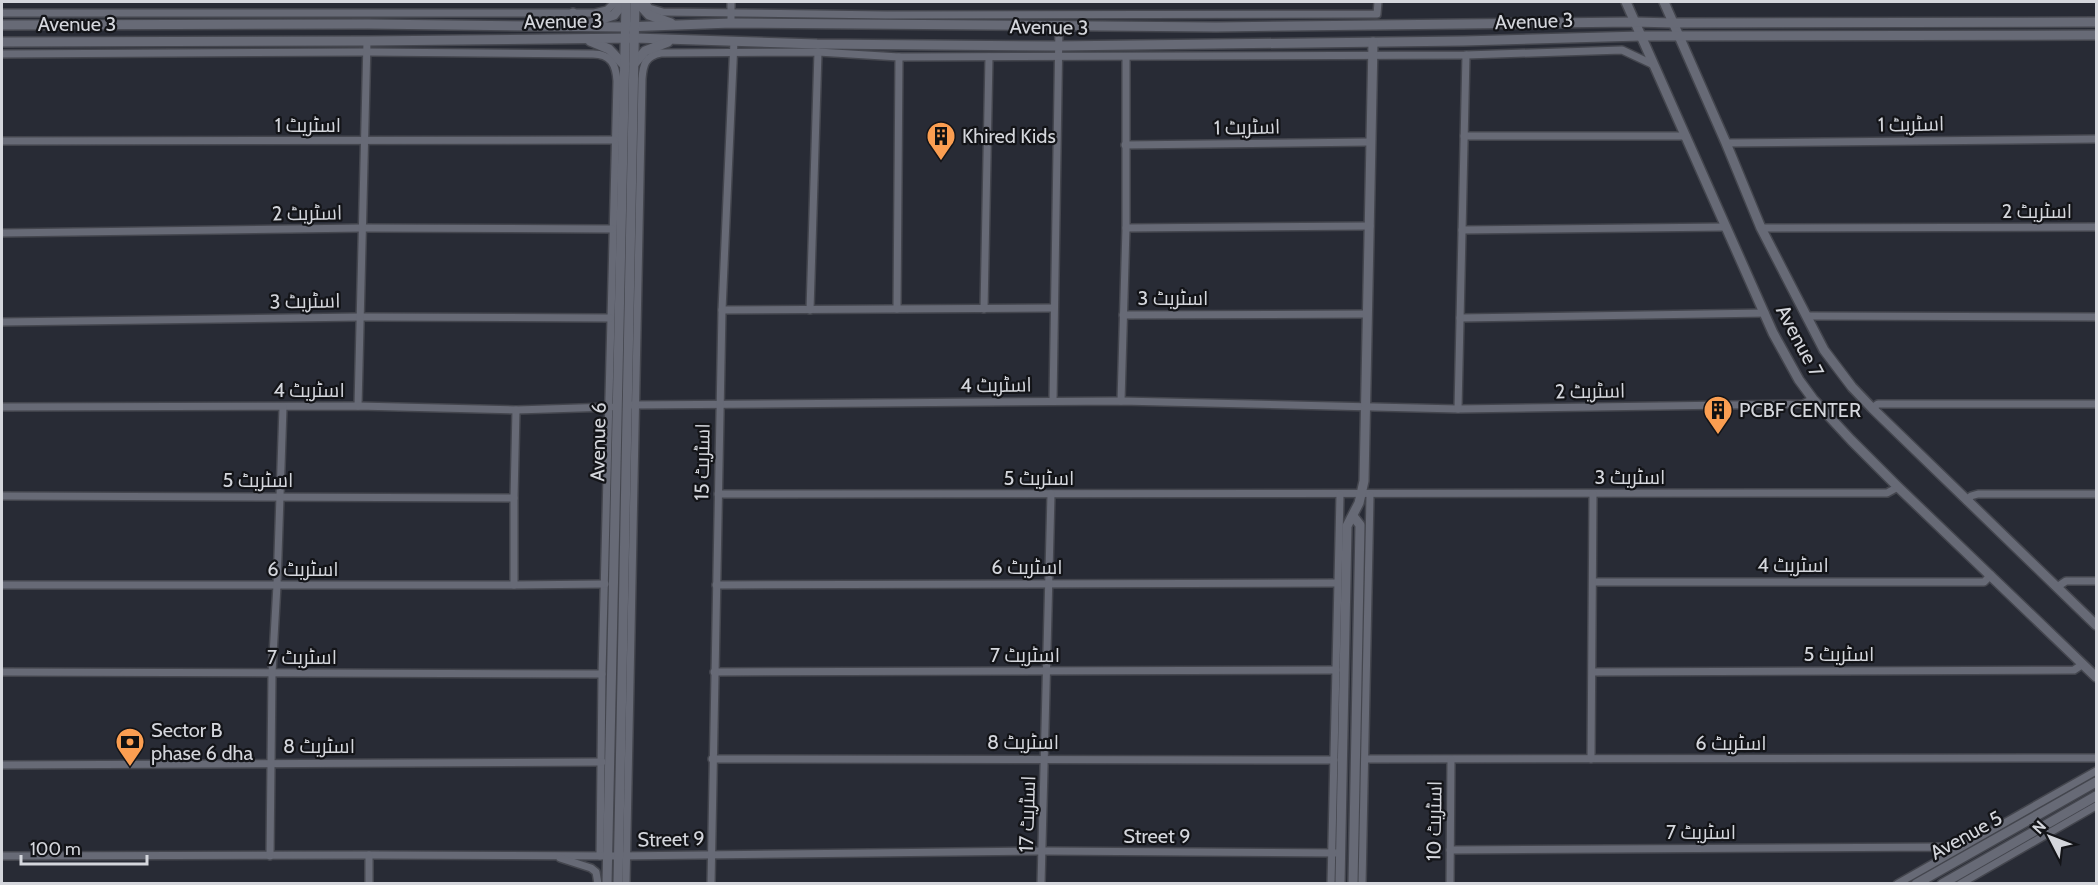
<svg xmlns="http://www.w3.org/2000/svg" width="2098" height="885" font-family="Cabin,Cairo,sans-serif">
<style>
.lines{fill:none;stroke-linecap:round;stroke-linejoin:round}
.street-casing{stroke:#44464e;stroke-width:10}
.secondary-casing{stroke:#44464e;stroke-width:12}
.street{stroke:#676a76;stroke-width:7}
.secondary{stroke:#676a76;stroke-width:9}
.labels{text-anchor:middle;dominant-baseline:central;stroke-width:4.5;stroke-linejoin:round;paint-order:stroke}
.street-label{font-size:20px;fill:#d4d6dc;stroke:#131418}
.poi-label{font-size:20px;fill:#d4d6dc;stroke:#131418;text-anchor:start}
</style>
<rect width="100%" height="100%" fill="#282b35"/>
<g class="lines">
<g class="street-casing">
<g id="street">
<path d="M645 2 649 8 663 12 886 15 1377 14 1378 2"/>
<path d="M2 13H594L607 10 615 2"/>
<path d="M731 23V2"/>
<path d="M2 54 367 52 593 54C611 54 616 65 617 81L602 674 600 856"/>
<path d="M1464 136H1686"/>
<path d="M2 141 614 140"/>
<path d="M1726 143 2096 139"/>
<path d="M1125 145 1370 142"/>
<path d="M1126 228 1370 226"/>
<path d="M1761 228 2096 227"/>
<path d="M1462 230 1726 227"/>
<path d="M2 233 362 228 612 229"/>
<path d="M897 309 899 57"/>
<path d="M984 309 989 57"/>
<path d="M722 310 1054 308"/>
<path d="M810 310 818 52"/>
<path d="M1123 315 1367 314"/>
<path d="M1807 316 2096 317"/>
<path d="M1460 318 1765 313"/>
<path d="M2 322 360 317 610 318"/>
<path d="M1053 401 1059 27"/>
<path d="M1121 401 1126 228V57"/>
<path d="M632 405 1121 401 1458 409 1803 404 1813 399"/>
<path d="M358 406 367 41"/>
<path d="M2 407 358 406 516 410 611 407"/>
<path d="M1872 408 1878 404H2096"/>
<path d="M1458 409 1466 55"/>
<path d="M718 494 1887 493 1898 487"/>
<path d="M2 496 514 498"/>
<path d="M1967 501 1971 496 1978 494H2096"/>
<path d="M1593 582H1984L1991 575"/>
<path d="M2 585H514L605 584"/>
<path d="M514 585V498L516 410"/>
<path d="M716 585 1337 583"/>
<path d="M2057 587 2066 581H2096"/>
<path d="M2 672 602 674"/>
<path d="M714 672 1336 670"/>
<path d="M1593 672 2074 670 2083 664"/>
<path d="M712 759 1334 760"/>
<path d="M1366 759 2096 758"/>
<path d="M1591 759 1593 494"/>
<path d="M2 765 602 762"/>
<path d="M1450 850 1940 847 1948 850 1950 853"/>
<path d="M2 856 369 855 618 856 1042 851 1340 853"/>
<path d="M270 856 272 673 277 585 283 407"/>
<path d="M560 858 591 868 596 872 598 884"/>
<path d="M369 884V855"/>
<path d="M626 884 642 79C643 65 645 56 661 53L818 52 899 57 1466 55 1622 50 1654 65"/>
<path d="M711 884 722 310 734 41"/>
<path d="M1041 884 1051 494"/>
<path d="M1331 884 1340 495"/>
<path d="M1362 884 1370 495"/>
<path d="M1450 884 1451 760"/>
<path d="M1897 884 2096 771"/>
<path d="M1960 884 2096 806"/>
</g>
</g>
<g class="secondary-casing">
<g id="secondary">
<path d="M637 2 649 15 671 23"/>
<path d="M1626 2 1773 333 1799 380 1813 399 1851 440 1898 487 2096 677"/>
<path d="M1664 2 1726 143 1761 228 1824 350 1852 387 1872 408 2096 625"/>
<path d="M591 23 614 15 624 2"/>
<path d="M2 25 368 24 625 27 731 23 1216 27 1635 22 1673 23 2096 22"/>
<path d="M573 25V13"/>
<path d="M590 41 609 49 624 65"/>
<path d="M2 42 367 41 635 38 817 44 1057 46 1464 41 1641 36 2096 35"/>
<path d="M634 64 645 51 668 42"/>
<path d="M607 884 626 2"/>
<path d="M618 884 635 2"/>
<path d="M1340 884 1347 526 1359 503 1364 481 1373 42"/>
<path d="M1353 884 1360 525 1353 516"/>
<path d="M1916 884 2096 782"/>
<path d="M1942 884 2096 796"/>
</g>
</g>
<use href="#street" class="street"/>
<use href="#secondary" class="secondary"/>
</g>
<defs>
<g id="building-pin" transform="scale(1.5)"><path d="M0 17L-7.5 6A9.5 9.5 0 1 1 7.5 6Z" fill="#fb9e51" stroke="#131418"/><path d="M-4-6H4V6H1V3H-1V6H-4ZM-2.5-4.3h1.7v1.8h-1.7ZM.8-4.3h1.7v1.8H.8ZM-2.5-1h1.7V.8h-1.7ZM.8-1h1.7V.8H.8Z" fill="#111"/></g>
<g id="bank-pin" transform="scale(1.5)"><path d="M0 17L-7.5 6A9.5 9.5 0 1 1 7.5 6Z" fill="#fb9e51" stroke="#131418"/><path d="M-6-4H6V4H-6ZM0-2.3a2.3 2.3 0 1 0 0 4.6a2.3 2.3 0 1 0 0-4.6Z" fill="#111"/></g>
</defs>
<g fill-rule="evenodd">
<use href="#building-pin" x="941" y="136"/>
<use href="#building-pin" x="1718" y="410"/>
<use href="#bank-pin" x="130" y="742"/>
</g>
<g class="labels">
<g class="street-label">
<text transform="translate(563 21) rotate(-1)">Avenue 3</text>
<text transform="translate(1534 21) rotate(-2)">Avenue 3</text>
<text x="77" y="24">Avenue 3</text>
<text transform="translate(1049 27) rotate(1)">Avenue 3</text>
<text transform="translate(1911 124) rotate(-1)">اسٹریٹ 1</text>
<text x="308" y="125">اسٹریٹ 1</text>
<text transform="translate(1247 127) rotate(-1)">اسٹریٹ 1</text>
<text x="2037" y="211">اسٹریٹ 2</text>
<text transform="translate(307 213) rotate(-1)">اسٹریٹ 2</text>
<text x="1173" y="298">اسٹریٹ 3</text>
<text transform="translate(305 301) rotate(-1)">اسٹریٹ 3</text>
<text transform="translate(1800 341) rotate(62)">Avenue 7</text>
<text transform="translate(996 385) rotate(-1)">اسٹریٹ 4</text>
<text x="309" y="390">اسٹریٹ 4</text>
<text transform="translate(1590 391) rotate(-1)">اسٹریٹ 2</text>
<text transform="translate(598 442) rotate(-89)">Avenue 6</text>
<text transform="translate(702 462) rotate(-89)">اسٹریٹ 15</text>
<text x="1630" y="477">اسٹریٹ 3</text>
<text x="1039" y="478">اسٹریٹ 5</text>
<text x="258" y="480">اسٹریٹ 5</text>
<text x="1793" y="565">اسٹریٹ 4</text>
<text x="1027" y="567">اسٹریٹ 6</text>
<text x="303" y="569">اسٹریٹ 6</text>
<text x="1839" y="654">اسٹریٹ 5</text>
<text x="1025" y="655">اسٹریٹ 7</text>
<text x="302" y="657">اسٹریٹ 7</text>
<text x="1023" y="742">اسٹریٹ 8</text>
<text x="1731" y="743">اسٹریٹ 6</text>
<text x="319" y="746">اسٹریٹ 8</text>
<text transform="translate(1027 814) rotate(-88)">اسٹریٹ 17</text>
<text transform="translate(1434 821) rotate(-89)">اسٹریٹ 10</text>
<text x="1701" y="832">اسٹریٹ 7</text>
<text transform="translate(1966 835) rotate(-29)">Avenue 5</text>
<text x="1157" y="836">Street 9</text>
<text transform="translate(671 839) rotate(-1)">Street 9</text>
</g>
<g class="poi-label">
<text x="962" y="136">Khired Kids</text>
<text x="1739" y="410">PCBF CENTER</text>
<text x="151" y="730">Sector B<tspan x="151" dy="23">phase 6 dha</tspan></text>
</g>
</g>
<rect width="2098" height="885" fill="none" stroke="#d4d6dc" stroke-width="6"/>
<g transform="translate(2050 837) rotate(312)" stroke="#131418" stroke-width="4.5" paint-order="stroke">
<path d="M0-4.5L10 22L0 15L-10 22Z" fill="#d4d6dc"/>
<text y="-9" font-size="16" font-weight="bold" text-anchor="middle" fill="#d4d6dc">N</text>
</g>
<path d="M21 855v9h126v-9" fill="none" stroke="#d4d6dc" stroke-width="3"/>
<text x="30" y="855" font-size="18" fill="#d4d6dc" stroke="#131418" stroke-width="4.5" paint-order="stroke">100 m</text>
</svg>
